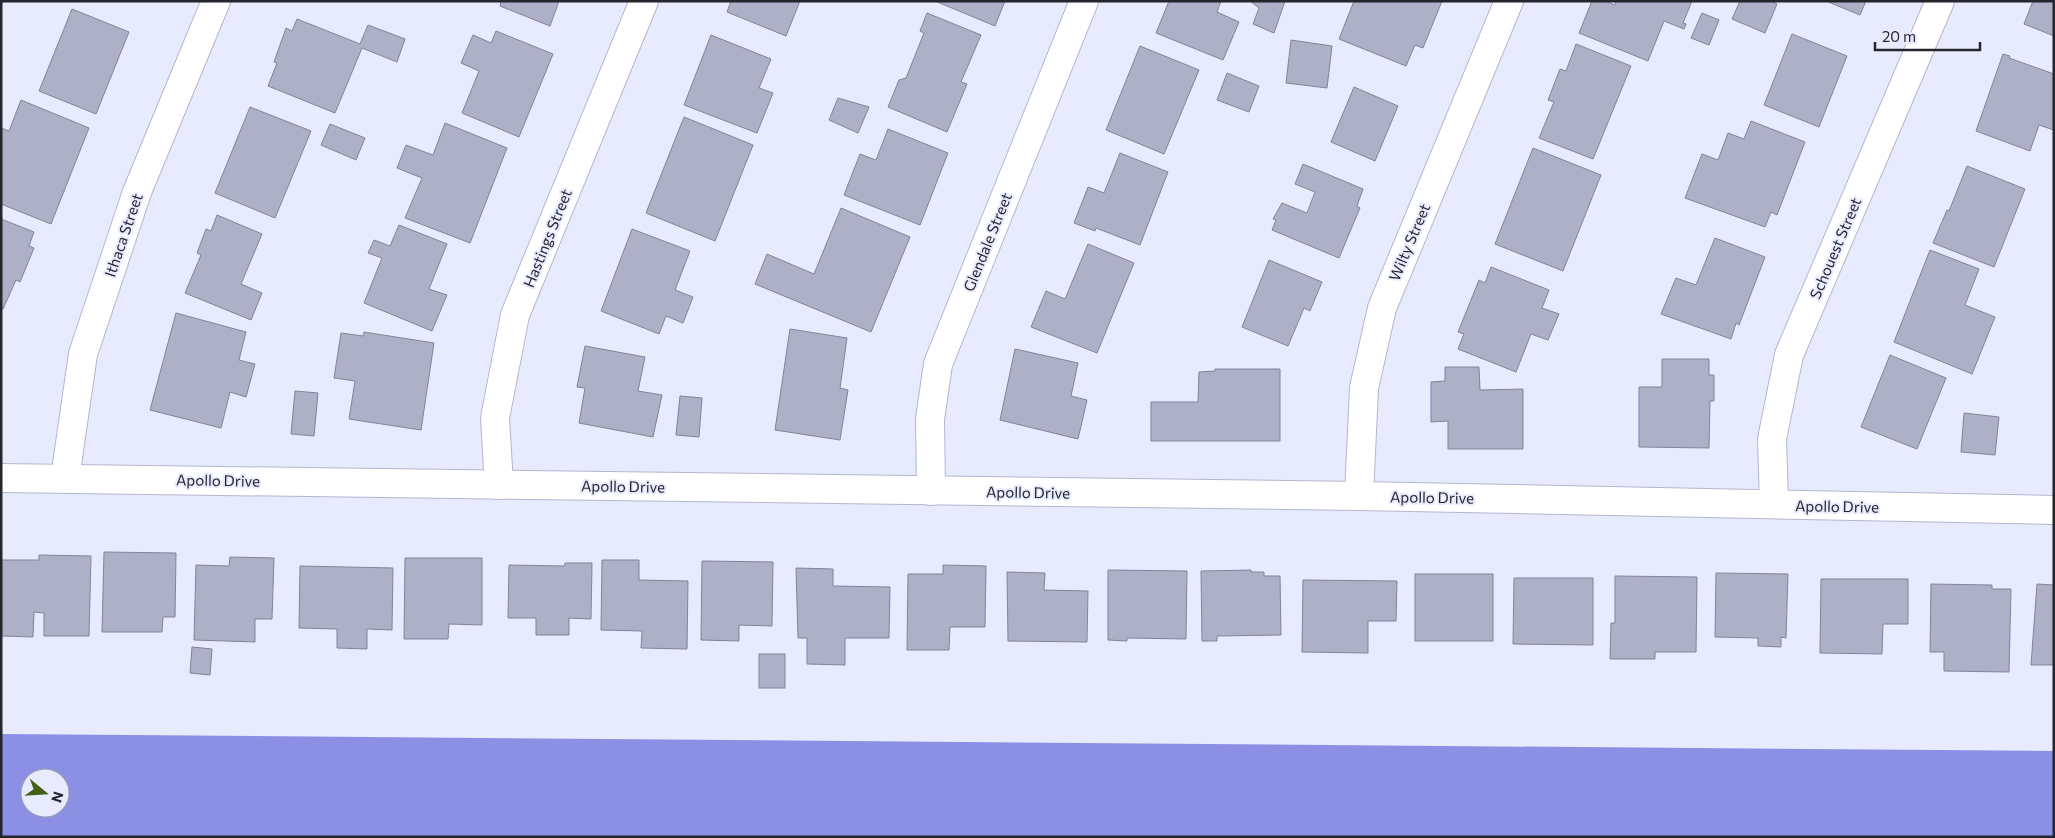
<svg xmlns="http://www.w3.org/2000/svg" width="2055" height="838" font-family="Commissioner,sans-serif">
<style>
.water{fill:#8b90e4;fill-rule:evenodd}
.building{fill:#aeb0c7;stroke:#818399}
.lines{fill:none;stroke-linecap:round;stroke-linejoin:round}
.minor-casing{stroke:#b4b7cd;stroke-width:30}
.minor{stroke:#fff;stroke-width:28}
.labels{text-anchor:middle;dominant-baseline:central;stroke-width:4;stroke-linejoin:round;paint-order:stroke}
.street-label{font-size:15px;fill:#24252d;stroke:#e8ebfe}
</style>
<rect width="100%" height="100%" fill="#e8ebfe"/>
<path class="water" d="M1 734 2054 751V837H1ZM30 778H60V808H30Z"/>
<g class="building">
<path d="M501 1H559L550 26 500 6Z"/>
<path d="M731 1H800L786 36 727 12Z"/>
<path d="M935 1H1005L995 26Z"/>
<path d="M1169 1H1221L1217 12 1239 22 1223 60 1156 33Z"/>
<path d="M1250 1H1285L1274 33 1253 24 1259 8Z"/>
<path d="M1354 1H1442L1423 48 1415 45 1406 66 1339 39Z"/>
<path d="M1592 1H1605L1615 5 1616 1H1692L1683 23 1686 24 1684 29 1664 21 1648 61 1579 33Z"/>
<path d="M1740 1H1770L1777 4 1765 33 1732 19Z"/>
<path d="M1826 1H1866L1860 15Z"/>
<path d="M2033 1H2054V36L2024 24Z"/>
<path d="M72 9 129 32 96 114 39 91Z"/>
<path d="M927 13 981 35 961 82 967 84 947 132 888 107 899 80 906 78 924 33 920 31Z"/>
<path d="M1702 13 1719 20 1709 45 1691 38Z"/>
<path d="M297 19 360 44 368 25 405 39 397 62 362 48 335 113 268 86 277 63 274 62 286 28 292 31Z"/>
<path d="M496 31 553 54 519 137 462 113 479 71 461 63 473 35 491 43Z"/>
<path d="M1792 34 1847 56 1819 127 1764 105Z"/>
<path d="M711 35 771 59 759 88 773 93 757 133 684 105Z"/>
<path d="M1291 40 1332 46 1327 88 1286 83Z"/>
<path d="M1576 44 1631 66 1593 159 1539 138 1554 102 1548 100 1560 69 1566 71Z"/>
<path d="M1140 46 1199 70 1164 154 1106 130Z"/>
<path d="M2003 54 2010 56 2009 58 2054 74V130L2039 125 2030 151 1976 131Z"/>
<path d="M1227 73 1259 86 1249 112 1217 100Z"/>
<path d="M1354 87 1398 106 1375 161 1331 142Z"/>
<path d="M838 98 869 107 858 133 829 120Z"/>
<path d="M21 100 89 128 51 224 1 204V128L9 131Z"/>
<path d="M250 107 311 131 275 218 215 193Z"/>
<path d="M684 117 753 145 715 241 646 213Z"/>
<path d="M1751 121 1805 142 1777 215 1771 212 1765 227 1685 198 1702 154 1718 160 1728 133 1744 139Z"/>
<path d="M445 123 507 148 470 243 405 218 422 178 397 168 406 145 433 155Z"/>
<path d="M330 124 365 138 356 160 321 145Z"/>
<path d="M888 129 948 153 920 225 844 195 860 154 876 160Z"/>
<path d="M1533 148 1601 175 1563 271 1495 244Z"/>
<path d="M1120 153 1168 172 1140 245 1096 228 1095 231 1074 223 1088 187 1104 193Z"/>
<path d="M1303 164 1363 189 1357 206 1360 208 1339 258 1272 230 1276 220 1273 219 1282 203 1307 213 1315 192 1295 184Z"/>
<path d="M1967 166 2025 189 1994 267 1933 243 1947 210 1949 211Z"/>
<path d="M841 208 910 237 871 332 755 284 767 254 814 274Z"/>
<path d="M217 215 262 234 241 284 262 293 251 320 185 293 201 255 197 253 206 229 211 231Z"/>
<path d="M1 219 34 232 29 246 34 248 20 282 16 280 3 309 1 308Z"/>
<path d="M399 225 447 244 429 289 447 295 432 331 364 303 382 258 368 253 374 240 390 246Z"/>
<path d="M632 229 690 251 675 290 693 297 683 323 666 316 659 334 601 311Z"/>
<path d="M1715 238 1765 257 1739 325 1736 323 1731 339 1661 314 1676 278 1696 285Z"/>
<path d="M1088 244 1134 263 1097 353 1031 327 1046 291 1065 299Z"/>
<path d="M1930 250 1979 269 1965 305 1995 317 1972 374 1894 342Z"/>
<path d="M1269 260 1322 282 1310 311 1304 308 1288 346 1242 327Z"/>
<path d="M1491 267 1549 290 1542 308 1559 314 1548 340 1531 334 1516 372 1458 349 1464 334 1458 332 1479 280 1485 283Z"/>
<path d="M176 313 246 332 239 360 255 364 246 397 230 392 221 428 150 410Z"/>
<path d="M790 329 847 338 840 388 848 390 840 440 775 430Z"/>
<path d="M364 332 434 343 421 430 349 419 355 381 334 378 341 333 363 336Z"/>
<path d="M585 346 645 357 638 391 662 395 653 437 579 423 585 388 577 387Z"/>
<path d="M1015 349 1078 363 1071 396 1087 400 1078 439 1000 420Z"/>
<path d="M1890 355 1946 378 1917 449 1861 427Z"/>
<path d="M1662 359H1709V375H1714V401H1710L1709 448 1639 447V387H1662Z"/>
<path d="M1445 367H1479L1480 390 1523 389V449H1448V421L1431 422V382L1445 381Z"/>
<path d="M1215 369H1280V441H1151V402H1198L1199 372 1215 371Z"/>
<path d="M295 391 318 393 314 436 291 434Z"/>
<path d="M680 396 702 398 699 437 676 435Z"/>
<path d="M1964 413 1999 417 1995 455 1961 452Z"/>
<path d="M104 552 176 553 175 617H163L162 632H102Z"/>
<path d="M39 555 91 556 89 636H44V613L34 612 33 637 1 636V560H39Z"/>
<path d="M230 557 274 558 272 619H255V642L194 640 196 565 229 566Z"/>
<path d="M405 558H482V625L449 624 448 639H404Z"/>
<path d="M602 560H639V580L688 581 687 649 641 648 642 631 601 630Z"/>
<path d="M702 561 773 562 772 626 739 625V641L701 640Z"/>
<path d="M565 563H592L591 619 569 618V635H536V618H508L509 565 564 566Z"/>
<path d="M943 565 986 566 985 627H950L949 650H907L908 574H943Z"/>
<path d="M300 566 393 568 392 630 367 629V649L337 648V629L299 628Z"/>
<path d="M796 568 833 569V586L890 587 889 638H845V665L807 664V638H798Z"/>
<path d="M1108 570 1187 571 1186 639 1127 638V641L1108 640Z"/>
<path d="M1251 570V572H1264V576H1280L1281 635 1217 636V641H1202L1201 571Z"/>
<path d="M1007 572 1045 573 1044 590 1088 591 1087 642 1008 641Z"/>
<path d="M1716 573 1788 574 1786 638 1781 637V647L1758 646V638L1715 637Z"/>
<rect x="1415" y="574" width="78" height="67"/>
<path d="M1615 576 1697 577 1696 652H1655V659H1610L1611 623H1615Z"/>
<path d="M1514 578H1593V645L1513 644Z"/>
<path d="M1821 579H1908V624H1883L1882 654 1820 653Z"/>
<path d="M1303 580 1397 581 1396 621H1368V653L1302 652Z"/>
<path d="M1931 584 1992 585V589H2011L2009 672 1944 671V652H1930Z"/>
<path d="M2037 584 2054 585V665H2031Z"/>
<path d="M192 647 212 649 210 675 190 673Z"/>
<rect x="759" y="654" width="26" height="34"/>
</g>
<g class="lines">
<g class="minor-casing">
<g id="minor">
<path d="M1 478 1359 496 2054 510"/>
<path d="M65 478 83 354 137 192 216 1"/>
<path d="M499 485 495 418 515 315 644 1"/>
<path d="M931 491 930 419 938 364 1084 1"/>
<path d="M1359 496 1364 388 1382 308 1509 1"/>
<path d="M1774 504 1772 439 1789 355 1940 1"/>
</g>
</g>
<use href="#minor" class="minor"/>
</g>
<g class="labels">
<g class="street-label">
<text transform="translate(123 235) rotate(-71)">Ithaca Street</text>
<text transform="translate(547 238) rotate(-68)">Hastings Street</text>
<text transform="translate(987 242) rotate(-68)">Glendale Street</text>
<text transform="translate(1409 242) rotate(-67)">Wilty Street</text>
<text transform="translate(1835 248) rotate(-67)">Schouest Street</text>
<text transform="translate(218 480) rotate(1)">Apollo Drive</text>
<text transform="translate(623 486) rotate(1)">Apollo Drive</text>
<text transform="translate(1028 492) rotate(1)">Apollo Drive</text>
<text transform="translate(1432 497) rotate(1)">Apollo Drive</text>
<text transform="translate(1837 506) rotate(1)">Apollo Drive</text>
</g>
</g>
<rect width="2055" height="838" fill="none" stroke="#24252d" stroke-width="5"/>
<g transform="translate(45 793) rotate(108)"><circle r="24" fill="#e8ebfe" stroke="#9a9caa"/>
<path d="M0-4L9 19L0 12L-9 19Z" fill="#426116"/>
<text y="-8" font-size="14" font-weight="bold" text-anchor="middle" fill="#24252d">N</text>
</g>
<path d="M1875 42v8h105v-8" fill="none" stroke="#24252d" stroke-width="2.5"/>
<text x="1882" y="42" font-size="15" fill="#24252d" stroke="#e8ebfe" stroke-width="4" paint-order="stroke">20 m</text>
</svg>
